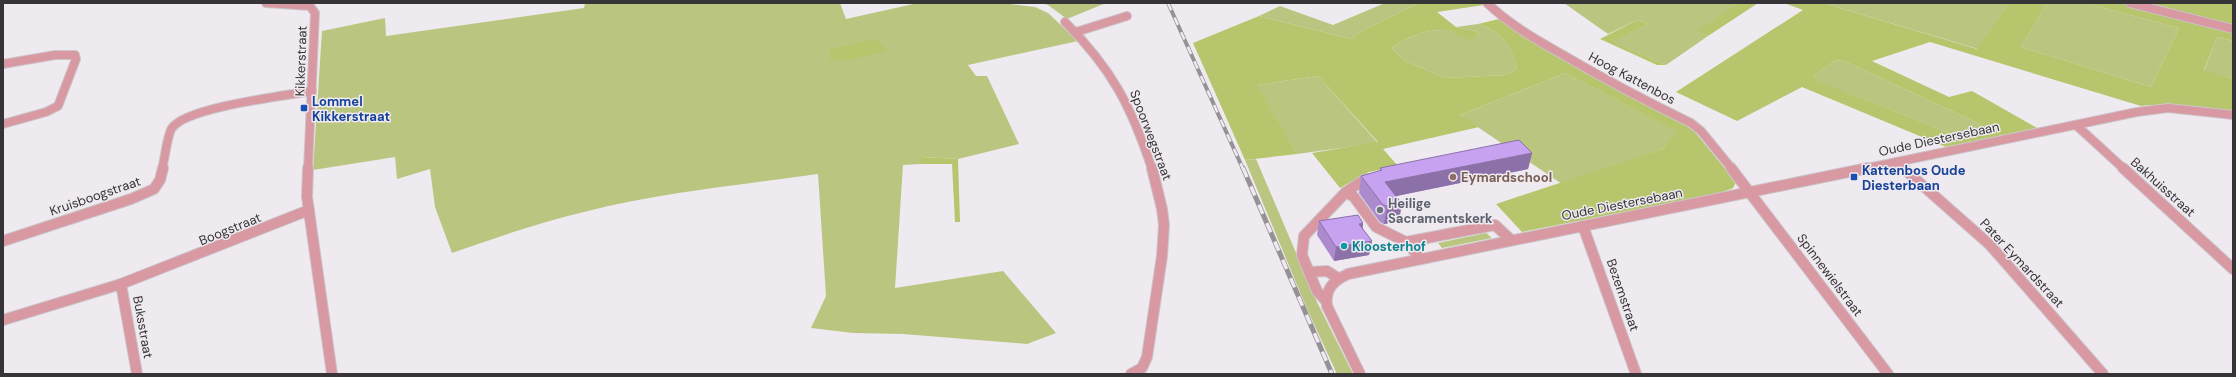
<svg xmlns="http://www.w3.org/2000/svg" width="2236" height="377" font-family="'DM Sans',sans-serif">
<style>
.green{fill:#bac680}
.forest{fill:#b7c56c;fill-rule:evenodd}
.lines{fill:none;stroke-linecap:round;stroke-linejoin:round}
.street-far1-casing{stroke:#cac6ca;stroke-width:10}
.street-casing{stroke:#cac6ca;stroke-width:12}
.street-far1{stroke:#d999a3;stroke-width:8}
.street{stroke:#d999a3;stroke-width:10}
.rail-far1-casing{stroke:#959195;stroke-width:4}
.rail-casing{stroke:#959195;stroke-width:5}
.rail-far1{stroke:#efeaef;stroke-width:2.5;stroke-dasharray:8;stroke-linecap:butt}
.rail{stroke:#efeaef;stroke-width:3.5;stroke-dasharray:10;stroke-linecap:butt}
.wall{fill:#ab8bce}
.shaded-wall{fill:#8b71a8}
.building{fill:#c7a2f0;stroke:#8b71a8}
.transit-dot{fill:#1a4fb4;stroke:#efeaef;stroke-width:1.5}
.education-dot{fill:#8d6e63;stroke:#efeaef;stroke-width:1.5}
.worship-dot{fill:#6b7280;stroke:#efeaef;stroke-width:1.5}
.culture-dot{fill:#0f9aa8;stroke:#efeaef;stroke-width:1.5}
.labels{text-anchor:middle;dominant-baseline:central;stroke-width:3;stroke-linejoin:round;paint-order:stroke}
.street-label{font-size:13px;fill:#363436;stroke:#efeaef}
.transit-label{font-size:13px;font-weight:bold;fill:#164399;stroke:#efeaef;text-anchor:start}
.education-label{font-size:13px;font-weight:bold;fill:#785e54;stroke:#efeaef;text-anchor:start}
.worship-label{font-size:13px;font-weight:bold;fill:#5b616d;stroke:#efeaef;text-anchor:start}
.culture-label{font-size:13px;font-weight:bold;fill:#0d838f;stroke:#efeaef;text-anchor:start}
</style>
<rect width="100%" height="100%" fill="#efeaef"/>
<g class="green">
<path d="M585 3H840L846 19 918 3H1001L1035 7 1048 13 1078 41 968 65 976 76H987L1019 144 958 159 923 157 920 164 903 165 895 288 1003 271 1056 333 1027 344 903 334 853 333 811 328 826 296 818 174C742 185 663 192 588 211 542 222 497 237 452 253L435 207 430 169 397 179 395 157 313 170 322 31 385 18 386 36 584 8Z"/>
<path d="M1042 3H1106L1067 19 1048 5Z"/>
<path d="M1385 3H1419L1364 30 1351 39 1259 16 1280 6 1333 25Z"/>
<path d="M1564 3H1737L1698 31 1708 36 1666 65 1612 42 1649 24 1637 20 1608 34Z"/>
<path d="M1823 3H2009L1978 49Z"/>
<path d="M2047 3H2085L2179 28 2151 87 2021 47Z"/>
<path d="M1478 24C1504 34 1510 44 1517 69L1505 75 1445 78 1405 61 1392 48C1405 37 1427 29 1445 30 1452 30 1462 37 1469 39L1479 35 1476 31 1456 27Z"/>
<path d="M2217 37 2233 41V79L2204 71Z"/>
<path d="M1836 60 1844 61 1980 124 1981 128 1957 134 1949 133 1815 80 1813 76Z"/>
<path d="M1565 73 1677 131 1663 149 1562 184 1460 115Z"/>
<path d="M1318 76 1378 143 1297 154 1256 85Z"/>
<path d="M1256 159 1317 302 1353 374H1337L1307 309 1245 160Z"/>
<path d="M1486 233 1492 238 1442 248 1438 243Z"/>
</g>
<g class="forest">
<path d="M1419 3H1482L1484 5 1437 12 1456 27 1476 31 1479 35 1469 40C1462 37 1452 31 1445 30 1427 29 1405 37 1392 48L1405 61 1445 78 1505 75 1517 69C1510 44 1504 34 1478 24L1499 19C1558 60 1622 93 1686 125L1694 131 1736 182 1733 188 1720 193 1522 232 1496 204 1663 149 1676 131 1565 73 1460 115 1479 127 1383 149 1398 166 1369 172 1340 188 1312 153 1378 142 1318 76 1257 85 1297 154 1245 160 1193 43 1259 16 1351 39 1364 30Z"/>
<path d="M1737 3H1758L1708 36 1697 31Z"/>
<path d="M1784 3H1823L1977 49 2009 3H2047L2021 47 2151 87 2179 28 2085 3H2233V41L2217 37 2204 70 2233 79V113L2150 105 2141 106 1930 42 1872 61 1949 97 1972 91 2037 128 1946 147 1802 87 1737 121 1676 92 1803 10ZM1836 60 1844 61 1980 124 1981 128 1957 134 1949 133 1816 80 1813 76Z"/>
<path d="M1637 20 1649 24 1613 42 1666 65H1657L1600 39Z"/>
<path d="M876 39 887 51 844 61 829 59 831 49Z"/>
<path d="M922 157 958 159 960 222H955L952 164H920Z"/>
</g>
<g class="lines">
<g class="street-far1-casing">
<g id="street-far1">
<path d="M266 3 310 6 315 13 308 169"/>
<path d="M1487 3C1510 25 1537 40 1565 56 1606 80 1648 102 1691 123L1701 131 1732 169"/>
<path d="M2130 3 2233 29"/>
<path d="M1065 22C1112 69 1131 106 1152 169"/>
<path d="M1076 32 1127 16"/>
<path d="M3 64 55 55H75L76 59 58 106 46 112 3 124"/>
<path d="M2076 125 2124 169"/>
<path d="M1896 162 1904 169"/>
<path d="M162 169C165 159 167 135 172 128 187 107 284 96 312 91"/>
<path d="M1863 169 2137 112 2168 108 2233 115"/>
</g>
</g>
<g class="street-casing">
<g id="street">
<path d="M308 168 307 197 332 374"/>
<path d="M1731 168 1888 374"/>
<path d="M1903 168 1990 245 2103 374"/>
<path d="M2123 168 2233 269"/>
<path d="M1346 192 1354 197 1376 227 1406 242"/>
<path d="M1583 226 1636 374"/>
<path d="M3 241 131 199 154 189 160 180 163 168"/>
<path d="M1421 259 1406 242 1495 225 1511 240"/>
<path d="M1309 272 1317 291 1326 301"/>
<path d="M1338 278 1327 271 1309 272 1302 255 1304 236 1346 192 1364 180 1371 179"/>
<path d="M121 284 137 374"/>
<path d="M3 320 121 284 309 210"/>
<path d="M1131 374 1142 368 1147 357 1162 256 1164 225 1162 209 1152 168"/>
<path d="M1360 374 1327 306C1325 289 1333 281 1348 274L1868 168"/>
</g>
</g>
<use href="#street-far1" class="street-far1"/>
<use href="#street" class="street"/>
<g class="rail-far1-casing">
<path id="rail-far1" d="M1168 3 1243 169"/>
</g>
<g class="rail-casing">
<path id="rail" d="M1243 168 1332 374"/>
</g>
<use href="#rail-far1" class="rail-far1"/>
<use href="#rail" class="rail"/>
</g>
<g class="wall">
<path d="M1532 153 1528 169 1396 196 1399 221 1384 224 1380 222 1359 193 1361 176 1380 171V168Z"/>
<path d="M1319 221 1363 223V229L1372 241 1369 255 1334 261 1317 235Z"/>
</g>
<g class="shaded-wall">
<path d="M1532 153 1528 169 1382 199 1385 182Z"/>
<path d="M1402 204 1399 221 1384 224 1387 206Z"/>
<path d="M1363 223 1361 236 1359 224Z"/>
<path d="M1372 241 1369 255 1334 261 1336 247Z"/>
</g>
<g class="building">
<path d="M1519 140 1532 153 1385 182 1402 204 1387 206 1383 205 1361 176 1382 170 1380 168Z"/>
<path d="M1358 215 1363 223 1359 224 1372 241 1336 247 1319 221Z"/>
</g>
<g class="transit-dot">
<rect x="300" y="104" width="8" height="8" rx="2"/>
<rect x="1850" y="173" width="8" height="8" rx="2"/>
</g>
<circle class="education-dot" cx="1453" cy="177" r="4"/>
<circle class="worship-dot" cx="1380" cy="210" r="4"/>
<circle class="culture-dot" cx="1344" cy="246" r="4"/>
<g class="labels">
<g class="street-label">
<text transform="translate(301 61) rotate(-88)">Kikkerstraat</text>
<text transform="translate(1632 78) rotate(28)">Hoog Kattenbos</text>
<text transform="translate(1151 135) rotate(69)">Spoorwegstraat</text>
<text transform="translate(1939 139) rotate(-12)">Oude Diestersebaan</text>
<text transform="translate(2163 187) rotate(42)">Bakhuisstraat</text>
<text transform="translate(95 196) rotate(-19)">Kruisboogstraat</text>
<text transform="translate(1622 204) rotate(-11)">Oude Diestersebaan</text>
<text transform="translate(230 229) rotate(-22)">Boogstraat</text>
<text transform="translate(2022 263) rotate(47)">Pater Eymardstraat</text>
<text transform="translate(1830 275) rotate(53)">Spinnewielstraat</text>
<text transform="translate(1623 295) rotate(71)">Bezemstraat</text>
<text transform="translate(143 327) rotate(80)">Buksstraat</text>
</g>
<g class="transit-label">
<text x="312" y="101">Lommel<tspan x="312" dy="15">Kikkerstraat</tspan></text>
<text x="1862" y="170">Kattenbos Oude<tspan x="1862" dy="15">Diesterbaan</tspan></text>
</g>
<g class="education-label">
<text x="1461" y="177">Eymardschool</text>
</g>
<g class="worship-label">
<text x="1388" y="203">Heilige<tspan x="1388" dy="15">Sacramentskerk</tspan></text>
</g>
<g class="culture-label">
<text x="1352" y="246">Kloosterhof</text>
</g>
</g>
<rect width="2236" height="377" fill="none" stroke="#363436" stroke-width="8"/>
</svg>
